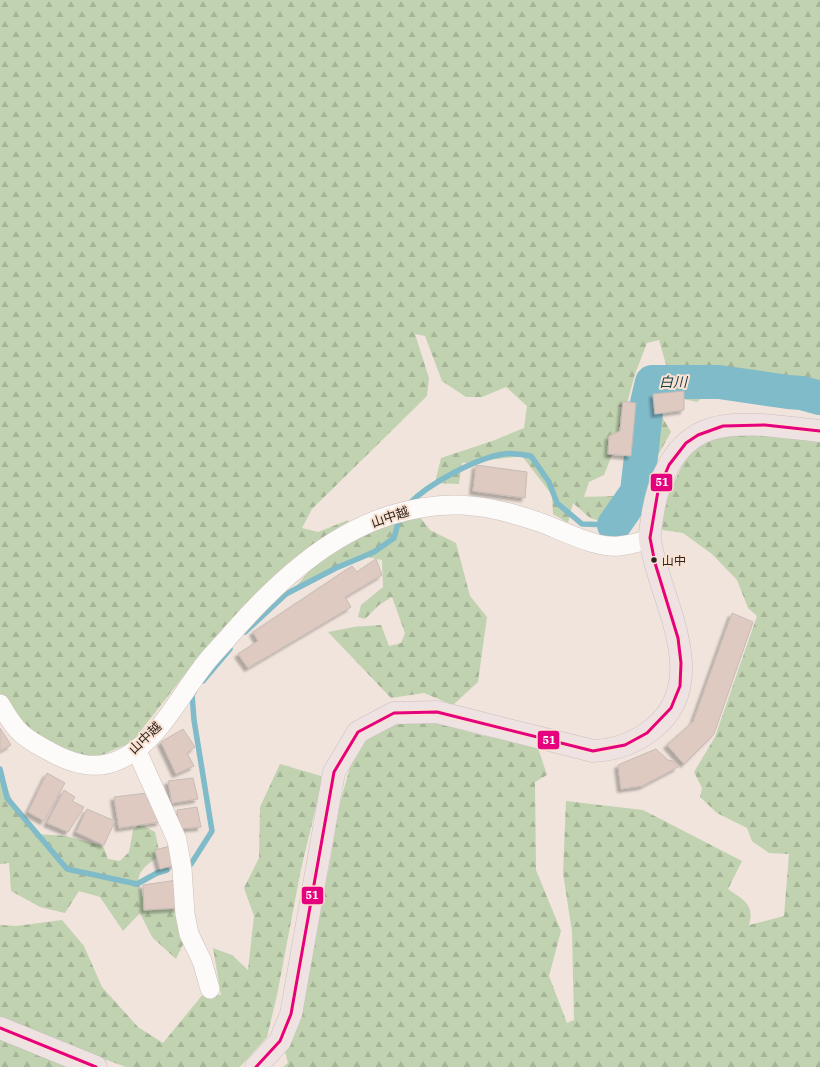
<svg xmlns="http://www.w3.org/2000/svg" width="820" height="1067" font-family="'IBM Plex Serif','Noto Sans JP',serif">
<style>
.forest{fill:url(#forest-firs)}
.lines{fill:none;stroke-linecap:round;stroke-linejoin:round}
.stream{stroke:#80bbc9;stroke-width:5.5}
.river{stroke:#80bbc9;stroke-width:34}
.building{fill:#decac1;stroke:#c6bbb6;filter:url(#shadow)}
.minor-casing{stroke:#cbc1ba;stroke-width:20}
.primary-casing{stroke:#c8c1bd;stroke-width:23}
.minor{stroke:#fdfbfa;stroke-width:19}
.primary{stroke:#eee2e2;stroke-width:22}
.bus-1-casing{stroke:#fae2d3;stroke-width:6}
.bus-1{stroke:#e5007d;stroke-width:3}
.bus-dot{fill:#2d241e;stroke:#fae2d3;stroke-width:1.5}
.labels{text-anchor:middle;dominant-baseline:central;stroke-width:4;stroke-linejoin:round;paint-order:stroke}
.bus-label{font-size:12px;fill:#2d241e;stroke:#fae2d3;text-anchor:start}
.street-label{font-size:13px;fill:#2d241e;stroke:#fae2d3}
.water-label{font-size:14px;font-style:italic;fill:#143e48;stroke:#fae2d3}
.line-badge{stroke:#fae2d3;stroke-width:1.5}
.badge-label{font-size:11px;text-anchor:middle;font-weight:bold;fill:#fff}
</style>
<defs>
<pattern id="forest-firs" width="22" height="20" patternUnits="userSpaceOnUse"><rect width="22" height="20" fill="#c0d2af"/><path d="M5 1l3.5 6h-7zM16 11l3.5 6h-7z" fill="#a5b496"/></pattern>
<filter id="shadow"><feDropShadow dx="-3.5" dy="3.5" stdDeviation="1" flood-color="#0004"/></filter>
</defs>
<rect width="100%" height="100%" fill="#f1e4dc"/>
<g class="forest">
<path d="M0 0H820V413L719 382 697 402 661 394 660 381 667 368 659 340 647 343 635 374 614 450 604 475 589 482 584 497 615 496 624 487 644 453 643 406 652 400 671 432 657 457 631 525 608 532 599 531 603 522 590 518 573 503 568 523 553 514 552 495 522 456 462 463 459 484 435 483 441 458 495 440 524 428 527 406 506 387 482 397H466L442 381 425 336 415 334 429 378 427 396 312 509 302 528 318 532 348 520 351 528 283 569 182 678 132 742 95 758 60 751 28 735 5 706 0 694Z"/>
<path d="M721 430 820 435V1067H283L288 1063 283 1044 329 868 340 803 350 767 368 737 398 722 427 720 480 735 537 745 547 775 535 782 536 870 561 931 549 976 567 1023 574 1020 572 932 563 873 566 801 643 810 742 861 728 889C743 900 755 904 749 925L784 916 789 854 769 853 752 841 747 828 717 813 700 797 702 788 694 772 715 737 757 616 748 608 737 580 712 554 683 533 662 530V507L683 464 697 446Z"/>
<path d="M420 517 430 530 456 543 470 596 487 617 478 682 453 705 424 693 391 698 328 632 354 627 381 625 389 646 401 643 405 633 392 597 379 605 365 619 358 617 361 605 383 587 382 560 362 556 350 560 318 579 292 591 316 563 380 525Z"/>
<path d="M280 764 321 776V786L301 869 277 995 267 1037 242 1065 239 1067H126L38 1035 0 1018V925L16 926 62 920 84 946 102 987 138 1027 163 1043 204 993 221 995 213 948 232 955 248 970 254 916 244 888 259 858 260 807Z"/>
<path d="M0 768 16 811 37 834 66 836 103 846 108 859 120 861 129 852 133 830 140 824 155 832 160 855C138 872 133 874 145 901L172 907 185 940 176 959 152 937 140 913 123 931 100 897 79 891 65 913 40 907 11 891 9 863 0 864Z"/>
<path d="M0 1037 70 1067H0Z"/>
</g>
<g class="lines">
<g class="stream">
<path d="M409 504C428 484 476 458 504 454 512 452 523 455 531 456L549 482 557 503 582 524 614 525"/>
<path d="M245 632 286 594 336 568 374 552 394 538 400 516"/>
<path d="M203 681 230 649"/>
<path d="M0 769 7 798 67 869 137 884 157 873 167 870"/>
<path d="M191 864 212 831 194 720 192 694 194 692"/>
</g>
<path class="river" d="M614 525 637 492 647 403 652 382H719L788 392 802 393 820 398"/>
</g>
<g class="building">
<path d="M684 391V410L655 414 653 394Z"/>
<path d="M623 401 636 403 631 456 608 454 609 436 620 431Z"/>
<path d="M476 465 527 472 525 498 473 491Z"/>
<path d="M376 559 382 575 345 597 351 607 248 668 238 654 258 641 253 632 352 566 357 572Z"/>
<path d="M732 613 753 622 714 734 684 764 667 745 693 722Z"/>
<path d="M0 728 11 745 0 751Z"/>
<path d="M183 729 195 747 187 753 194 766 176 774 161 742Z"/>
<path d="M656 749 668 760 673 761 678 767 642 786 621 789 618 765Z"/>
<path d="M47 773 65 783 44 821 28 812Z"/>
<path d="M193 778 198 799 172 803 168 781Z"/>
<path d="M64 790 75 797 72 801 84 807 68 832 47 823Z"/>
<path d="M147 793 148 802 158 800 160 822 119 828 114 797Z"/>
<path d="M197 807 201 827 179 829 177 810Z"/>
<path d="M87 809 115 821 104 845 76 832Z"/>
<path d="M174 845 178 864 160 869 155 850Z"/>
<path d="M177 880 179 908 144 910 143 885Z"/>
</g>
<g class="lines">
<g class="minor-casing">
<g id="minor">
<path d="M0 704C6 714 12 725 21 733 28 740 38 745 47 750 70 763 95 772 121 759 157 742 178 699 201 669 210 656 222 645 232 633 275 584 327 535 391 515 443 499 482 503 533 520 557 527 594 549 619 546 629 545 640 542 650 539"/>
<path d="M136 749 177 840 182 869 185 914 189 934 202 961 210 989"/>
</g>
</g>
<g class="primary-casing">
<g id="primary">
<path d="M0 1028 96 1067"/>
<path d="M256 1067 280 1041 291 1014 334 772 358 732 394 713 437 712 593 751C616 750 636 743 654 728 713 679 659 599 650 540 649 534 651 526 652 519 657 482 673 441 711 429 742 419 788 428 820 431"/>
</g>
</g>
<use href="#minor" class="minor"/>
<use href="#primary" class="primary"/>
<g class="bus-1-casing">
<g id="bus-1">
<path d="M0 1028 96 1067"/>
<path d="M256 1067 280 1041 291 1014 334 772 358 732 394 713 437 712 593 751 625 745 647 733 671 708 680 686 681 663 678 638 655 563 650 538 658 491 669 465 686 443 698 435 723 426 765 425 820 431"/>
</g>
</g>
<use href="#bus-1" class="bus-1"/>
</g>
<circle class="bus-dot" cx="654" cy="560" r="3.5"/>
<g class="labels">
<g class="bus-label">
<text x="662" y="560">山中</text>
</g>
<g class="street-label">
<text transform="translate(390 517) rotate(-19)">山中越</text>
<text transform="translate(145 738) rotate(-44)">山中越</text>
</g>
<g class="water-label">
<text x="673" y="382">白川</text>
</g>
</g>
<g class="line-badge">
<rect x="650" y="473" width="23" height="19" rx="4" fill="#e5007d"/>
<rect x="537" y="730" width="23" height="20" rx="4" fill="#e5007d"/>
<rect x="301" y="886" width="23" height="19" rx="4" fill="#e5007d"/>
</g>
<g class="badge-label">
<text x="662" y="486">51</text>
<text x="549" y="744">51</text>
<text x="312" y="899">51</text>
</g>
</svg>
